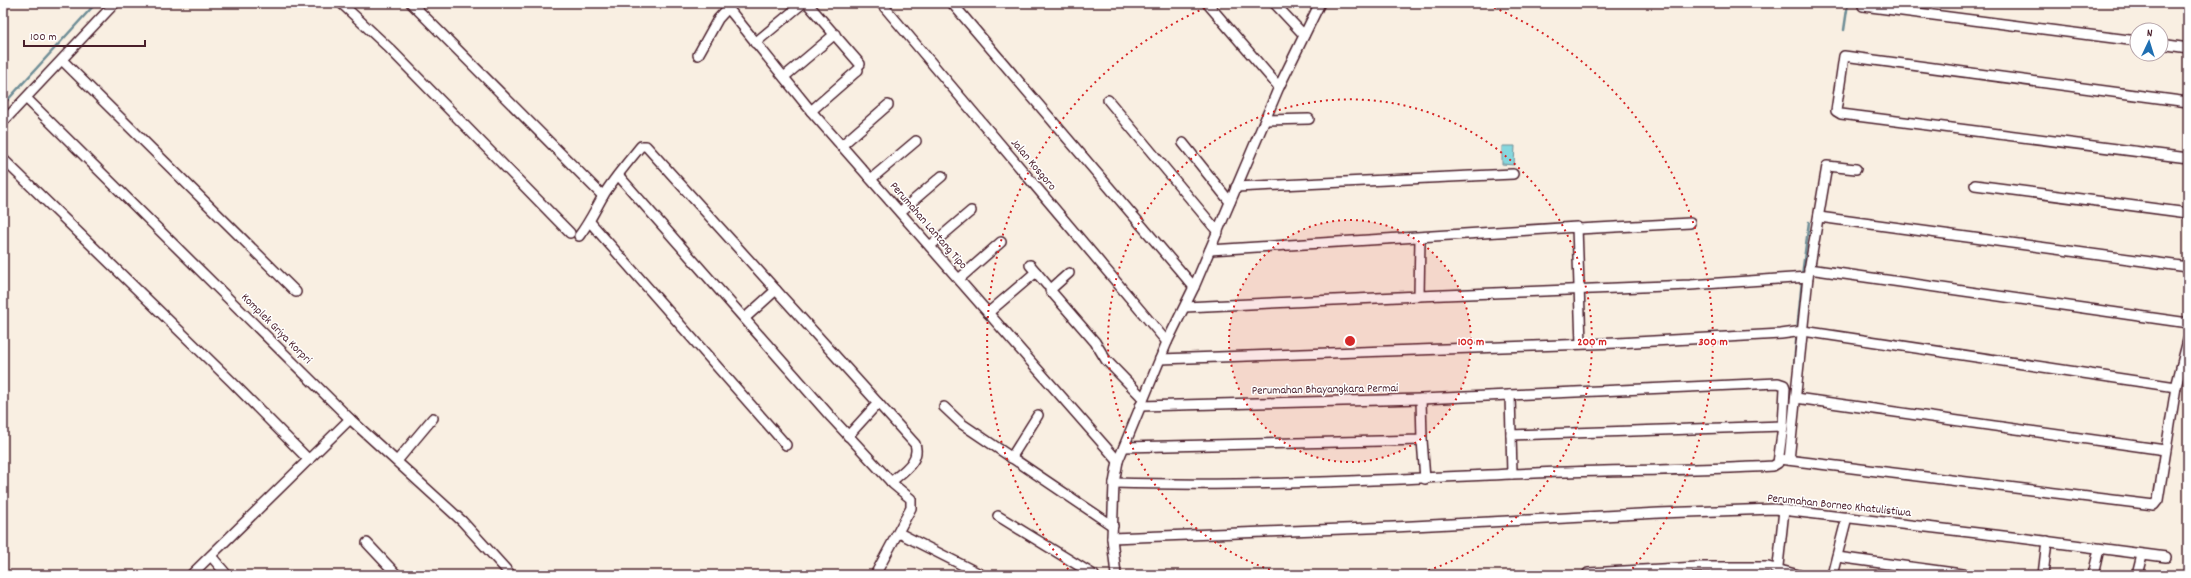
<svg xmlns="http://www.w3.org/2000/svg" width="2191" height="578" font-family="Dekko,sans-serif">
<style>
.water{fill:#86d7de;stroke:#6e8d96}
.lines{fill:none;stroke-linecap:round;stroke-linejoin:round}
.stream{stroke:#6e8d96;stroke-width:2.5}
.minor-casing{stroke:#4a1f2b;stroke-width:12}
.minor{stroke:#fff;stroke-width:9}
.ring{fill:none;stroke:#d62828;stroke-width:2;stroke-dasharray:2 4}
.labels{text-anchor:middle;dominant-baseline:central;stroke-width:3;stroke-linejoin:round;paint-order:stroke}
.street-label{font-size:12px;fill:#4a1f2b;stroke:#fff}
.centre{fill:#d62828;stroke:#fff;stroke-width:2}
.ring-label{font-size:12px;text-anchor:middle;font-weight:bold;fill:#d62828;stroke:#fff;stroke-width:3;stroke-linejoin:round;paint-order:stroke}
</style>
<rect width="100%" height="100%" fill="#f9efe2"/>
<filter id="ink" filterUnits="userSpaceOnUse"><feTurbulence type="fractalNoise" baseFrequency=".025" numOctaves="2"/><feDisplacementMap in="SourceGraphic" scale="8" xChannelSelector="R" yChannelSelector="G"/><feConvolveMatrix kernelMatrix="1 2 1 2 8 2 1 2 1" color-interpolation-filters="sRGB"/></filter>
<g filter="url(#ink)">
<path class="water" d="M1502 146H1515L1514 165 1502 164Z"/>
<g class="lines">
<g class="stream">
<path d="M1844 30 1848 3"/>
<path d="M3 105 96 3"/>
<path d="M1802 275 1809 222"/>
<path d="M1794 363 1802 280"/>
</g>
<g class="minor-casing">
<g id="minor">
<path d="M341 3 390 49 570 233"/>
<path d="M411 3 603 196"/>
<path d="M732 3 728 8 811 111 1118 461"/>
<path d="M807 3 860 64"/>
<path d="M881 3 1167 342"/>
<path d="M952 3 1194 287"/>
<path d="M1207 3 1279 87"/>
<path d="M1274 3 1304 35"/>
<path d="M1863 6 2137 41"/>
<path d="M755 43 803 3"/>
<path d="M2161 44 2188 48"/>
<path d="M698 55 718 19 728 8"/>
<path d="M62 60 296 292"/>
<path d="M784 77 835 34"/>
<path d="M27 99 350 419 462 521 511 575"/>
<path d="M1108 100 1218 232"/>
<path d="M2188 102 1844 56 1836 111 1841 114 2188 158"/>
<path d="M811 111 858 70"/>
<path d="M1266 120 1309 119"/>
<path d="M3 122 115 3"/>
<path d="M1183 143 1230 202"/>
<path d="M841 146 888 105"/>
<path d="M3 159 231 381 309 460"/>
<path d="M618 175 831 417 893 484 911 499V508L875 575"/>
<path d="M871 179 916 141"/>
<path d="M1975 185 2188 213"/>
<path d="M1236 187 1513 174"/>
<path d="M900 212 942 176"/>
<path d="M1819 217 2188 267"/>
<path d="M590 222 786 445"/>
<path d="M1578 229 1690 223"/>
<path d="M579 236C589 223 595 210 603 196 614 178 628 162 641 146H646L915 444C921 461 902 472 891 482"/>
<path d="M930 246 971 211"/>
<path d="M1210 250 1577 227 1581 344"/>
<path d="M1030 265 1047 285"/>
<path d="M1809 269 2188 323"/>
<path d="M1069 273 1050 290 1095 342 1106 360 1143 398"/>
<path d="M959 279 1001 242"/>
<path d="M1419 296 1690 285 1808 277 1827 166 1856 169"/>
<path d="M1185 307 1419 296 1420 238"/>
<path d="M988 313 1036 272"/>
<path d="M745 318 776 290"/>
<path d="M1160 359 1617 343 1781 334 1803 331 2176 387"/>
<path d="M1510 395 1512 474"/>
<path d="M1796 398 2165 450"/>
<path d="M1140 406 1421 399 1778 383 1784 385 1785 388 1783 426"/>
<path d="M944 407 962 424 1113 526"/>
<path d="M848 436 878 403"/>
<path d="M1422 440 1425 479"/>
<path d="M1124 447 1422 440 1421 399"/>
<path d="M1011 458 1038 415"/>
<path d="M1779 459 2154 505 2158 500 2176 387 2188 340"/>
<path d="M1789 460 1808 277"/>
<path d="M397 461 433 418"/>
<path d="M1114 483C1247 487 1379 480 1511 474 1599 470 1686 471 1773 466L1778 463 1783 426 1511 435"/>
<path d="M998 516 1094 575"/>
<path d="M899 533 982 575"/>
<path d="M1112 538 1394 527 1659 513 1774 509 2020 538 2166 557"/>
<path d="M367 543 397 575"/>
<path d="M211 556 227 575"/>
<path d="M1837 557 1969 575"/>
<path d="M1588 573 1697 567H1768L1799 575"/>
<path d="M191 575 350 419"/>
<path d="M1116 575 1112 538 1114 483 1118 461 1167 342 1194 287 1279 87 1320 3"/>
<path d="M1777 575 1784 510"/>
<path d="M1832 575 1847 517"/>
<path d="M2043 575 2047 541"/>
<path d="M2093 575 2099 549"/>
<path d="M2137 575 2142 555"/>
</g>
</g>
<use href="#minor" class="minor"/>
</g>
</g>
<circle cx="1350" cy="341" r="121" fill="#d62828" fill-opacity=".12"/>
<g class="ring">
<circle cx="1350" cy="341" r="121"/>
<path d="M1287 575A242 242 0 1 1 1413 575"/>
<path d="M1072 574A363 363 0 0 1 1217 3M1483 3A363 363 0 0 1 1628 574"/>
</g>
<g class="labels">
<g class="street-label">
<text transform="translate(1033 165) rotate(50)">Jalan Kosgoro</text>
<text transform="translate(928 226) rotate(49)">Perumahan Lantang Tipo</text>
<text transform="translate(276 329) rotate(45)">Komplek Griya Korpri</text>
<text transform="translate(1325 390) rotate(-1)">Perumahan Bhayangkara Permai</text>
<text transform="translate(1839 506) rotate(6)">Perumahan Borneo Khatulistiwa</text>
</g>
</g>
<circle cx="1350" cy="341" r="6" class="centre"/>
<g class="ring-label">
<text x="1471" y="345">100 m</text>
<text x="1592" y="345">200 m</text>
<text x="1713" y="345">300 m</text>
</g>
<rect width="2191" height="578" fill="none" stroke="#fff" stroke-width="16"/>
<rect x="8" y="8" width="2175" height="562" fill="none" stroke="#4a1f2b" stroke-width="1.5" filter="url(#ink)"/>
<g transform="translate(2149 42) rotate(4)"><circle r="19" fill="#ffffff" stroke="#b7a5aa"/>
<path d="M0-3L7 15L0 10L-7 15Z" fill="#1f6fb2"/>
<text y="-6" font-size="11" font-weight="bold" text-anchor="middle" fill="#4a1f2b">N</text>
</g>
<path d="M24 40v6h121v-6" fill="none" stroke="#4a1f2b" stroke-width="2"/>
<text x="30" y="40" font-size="12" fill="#4a1f2b" stroke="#ffffff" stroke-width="3" paint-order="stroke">100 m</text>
</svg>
